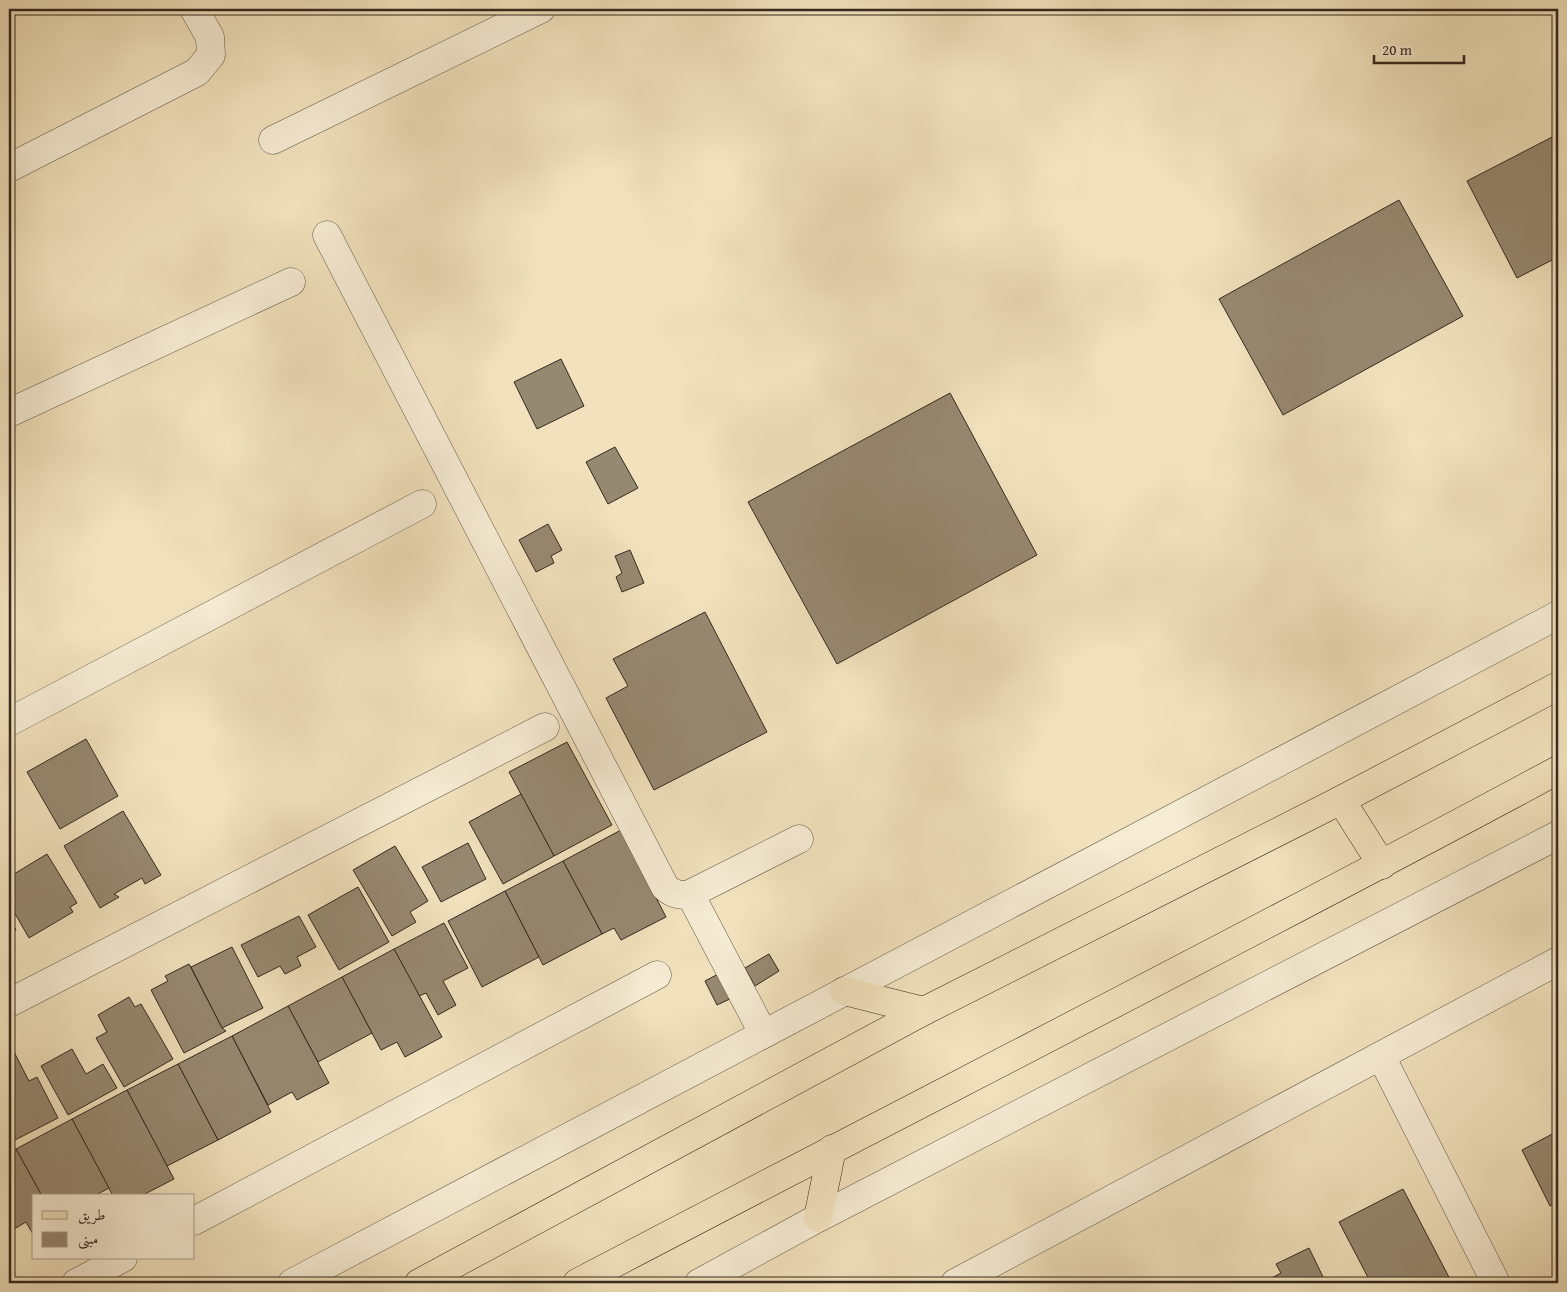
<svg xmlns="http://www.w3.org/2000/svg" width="1567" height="1292" font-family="'Gentium Book Plus',Amiri,serif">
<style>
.building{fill:#968971;stroke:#34291f}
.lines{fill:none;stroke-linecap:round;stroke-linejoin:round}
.minor-casing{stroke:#635746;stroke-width:29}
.major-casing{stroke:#34291f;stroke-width:29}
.minor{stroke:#f6ecd4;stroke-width:28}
.major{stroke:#f1e2bd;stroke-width:28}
</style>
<rect width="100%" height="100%" fill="#f1e2bd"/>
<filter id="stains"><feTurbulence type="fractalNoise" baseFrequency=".004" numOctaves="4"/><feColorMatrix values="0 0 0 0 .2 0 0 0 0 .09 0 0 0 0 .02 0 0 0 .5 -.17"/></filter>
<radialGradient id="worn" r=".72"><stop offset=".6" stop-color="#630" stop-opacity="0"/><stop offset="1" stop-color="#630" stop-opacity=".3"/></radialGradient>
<g class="building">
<path d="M1558 134V257L1517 278 1467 181Z"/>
<path d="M1399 200 1463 316 1283 415 1219 299Z"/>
<path d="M561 359 584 406 537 429 514 382Z"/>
<path d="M950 393 1037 555 837 664 748 502Z"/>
<path d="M615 447 638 488 608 504 586 462Z"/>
<path d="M548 524 562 550 551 556 554 563 536 572 519 540Z"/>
<path d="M630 550 644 583 622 592 616 577 622 573 615 556Z"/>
<path d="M705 612 767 732 654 790 606 698 628 686 613 659Z"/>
<path d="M86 739 118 796 60 829 27 772Z"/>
<path d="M567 742 612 825 554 856 509 772Z"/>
<path d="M521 794 554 856 503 884 469 822Z"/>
<path d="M123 811 161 875 145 884 142 878 114 894 119 897 100 908 64 846Z"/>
<path d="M621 830 666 917 621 940 614 928 602 934 563 861Z"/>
<path d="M468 843 486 879 441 902 422 867Z"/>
<path d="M395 846 428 901 410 912 416 922 392 936 353 870Z"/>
<path d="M47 854 77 903 70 907 73 912 29 938 9 903V877Z"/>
<path d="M563 861 602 934 543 965 505 891Z"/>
<path d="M358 887 389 942 339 970 308 915Z"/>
<path d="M505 891 539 957 482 987 448 921Z"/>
<path d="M9 916 16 930 9 933Z"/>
<path d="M299 916 316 947 297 957 301 966 285 974 280 966 258 977 241 945Z"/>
<path d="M444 923 468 968 443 981 456 1005 438 1015 426 993 419 996 394 949Z"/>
<path d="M232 947 263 1008 222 1028 191 967Z"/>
<path d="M394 949 442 1037 405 1057 397 1042 381 1050 342 977Z"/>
<path d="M769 954 779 971 755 986 745 968Z"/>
<path d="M189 964 222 1028 226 1031 184 1053 151 990 168 981 165 976Z"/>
<path d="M722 972 734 997 717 1005 705 981Z"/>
<path d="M342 977 372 1033 318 1062 288 1006Z"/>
<path d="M129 997 135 1007 141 1004 173 1059 124 1087 96 1038 107 1032 98 1015Z"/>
<path d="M288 1006 329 1083 297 1100 292 1092 268 1105 232 1036Z"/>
<path d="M232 1036 271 1112 218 1140 178 1064Z"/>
<path d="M72 1049 86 1074 103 1064 117 1088 68 1115 41 1066Z"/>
<path d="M13 1050 29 1081 37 1077 58 1118 15 1140 9 1127V1052Z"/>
<path d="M178 1064 218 1140 167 1166 127 1090Z"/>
<path d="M127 1090 174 1179 141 1196H113L72 1119Z"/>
<path d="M72 1119 109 1188 94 1196H42L16 1149Z"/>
<path d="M1558 1131V1202L1550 1206 1522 1150Z"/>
<path d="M16 1149 42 1196H34V1236L26 1222 9 1232V1153Z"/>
<path d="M1403 1189 1452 1283H1371L1339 1222Z"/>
<path d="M1309 1248 1326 1283H1269L1268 1280 1281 1273 1276 1264Z"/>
</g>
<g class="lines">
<g class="minor-casing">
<g id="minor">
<path d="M273 140 541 9"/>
<path d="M9 168 197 72 211 55 210 37 194 9"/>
<path d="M327 235 665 887C673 894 679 896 690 894L799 839"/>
<path d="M9 413 291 282"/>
<path d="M9 722 422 504"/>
<path d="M690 894 763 1033"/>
<path d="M9 1003 545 727"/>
<path d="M1381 1056 1496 1283"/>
<path d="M194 1221 657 975"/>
<path d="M76 1283 123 1258"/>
<path d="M292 1283 1558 615"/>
<path d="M699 1283 818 1218 1558 835"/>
<path d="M955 1283 1558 961"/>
</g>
</g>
<g class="major-casing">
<g id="major">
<path d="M1341 800 1382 865"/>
<path d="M844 991 924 1011"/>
<path d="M818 1218 832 1149"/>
<path d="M419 1283 924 1011 1341 800 1558 686"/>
<path d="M577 1283C904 1111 1233 945 1558 770"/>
</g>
</g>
<use href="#minor" class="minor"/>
<use href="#major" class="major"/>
</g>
<rect width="1567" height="1292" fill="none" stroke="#f1e2bd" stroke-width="30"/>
<rect x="10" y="10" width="1547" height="1272" fill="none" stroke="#34291f" stroke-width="2.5"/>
<rect x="15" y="15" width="1537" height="1262" fill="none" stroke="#34291f"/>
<rect x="32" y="1194" width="162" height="65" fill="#f6ecd4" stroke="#a89e8c"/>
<rect x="42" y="1211" width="25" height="8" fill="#f1e2bd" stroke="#a89e8c"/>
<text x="78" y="1220" font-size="15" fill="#34291f">طريق</text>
<rect x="42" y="1232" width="25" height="15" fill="#968971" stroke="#a89e8c"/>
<text x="78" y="1244" font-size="15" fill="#34291f">مبنى</text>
<path d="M1374 55v8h90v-8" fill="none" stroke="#34291f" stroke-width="2.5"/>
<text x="1382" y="55" font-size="15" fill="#34291f" stroke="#f6ecd4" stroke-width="4" paint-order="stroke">20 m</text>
<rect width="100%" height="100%" filter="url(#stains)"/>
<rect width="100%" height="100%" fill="url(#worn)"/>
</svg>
